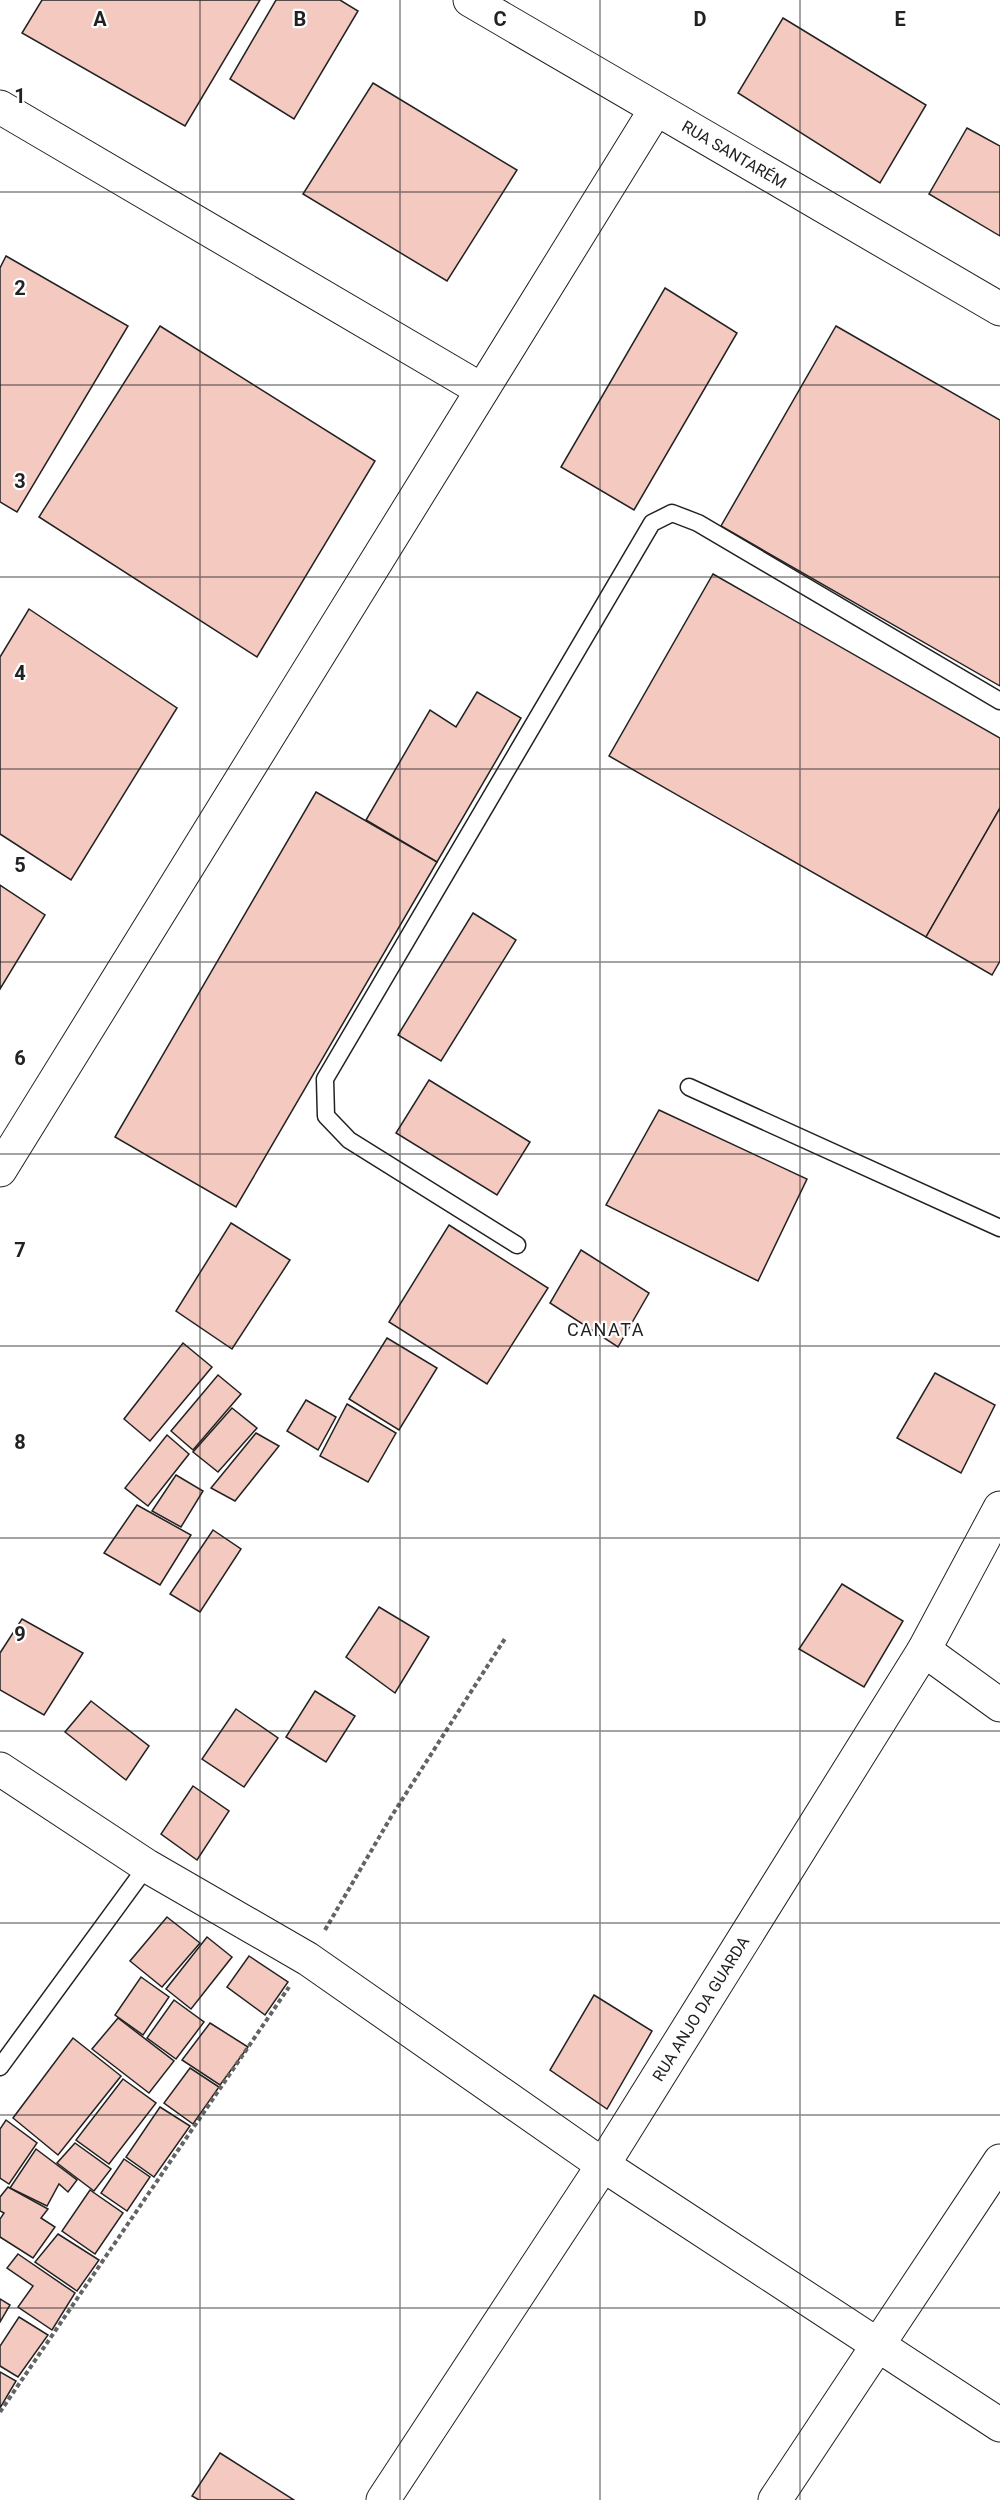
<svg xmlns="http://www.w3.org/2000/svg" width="1000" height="2500" font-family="Roboto,sans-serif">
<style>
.building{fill:#f3c9c0;stroke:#222;stroke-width:1.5}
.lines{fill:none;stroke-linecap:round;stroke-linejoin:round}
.lane-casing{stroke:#222;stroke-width:19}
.street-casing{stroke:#222;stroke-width:35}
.path{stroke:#646464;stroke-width:4;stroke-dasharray:4.5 3;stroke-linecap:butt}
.lane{stroke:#fff;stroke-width:16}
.street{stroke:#fff;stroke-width:33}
.grid{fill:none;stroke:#222;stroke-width:1.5;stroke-opacity:0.55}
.labels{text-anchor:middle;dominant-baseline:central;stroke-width:4.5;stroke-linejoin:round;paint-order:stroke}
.street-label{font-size:16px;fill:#222;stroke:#fff}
.neighbourhood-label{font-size:18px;letter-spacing:1.5px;fill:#222;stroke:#fff}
.grid-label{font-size:20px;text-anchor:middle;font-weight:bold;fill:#222;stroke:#fff;stroke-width:4.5;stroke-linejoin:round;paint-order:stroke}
</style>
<rect width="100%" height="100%" fill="#fff"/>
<g class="building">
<path d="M42 0H260L185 126 22 33Z"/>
<path d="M276 0H340L358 11 294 119 230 79Z"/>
<path d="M783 18 926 105 880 183 738 93Z"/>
<path d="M373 83 517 170 447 281 303 194Z"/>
<path d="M967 128 1000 146V236L929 194Z"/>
<path d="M6 256 128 326 17 512 0 502V268Z"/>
<path d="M665 288 737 333 634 510 561 467Z"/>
<path d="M160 326 375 461 257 657 39 517Z"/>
<path d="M836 326 1000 420V686L721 526Z"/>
<path d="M713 574 1000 738V808L926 937 609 756Z"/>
<path d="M29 609 177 708 71 880 0 834V657Z"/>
<path d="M477 692 521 718 437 862 366 820 430 710 456 727Z"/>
<path d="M316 792 437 862 236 1207 115 1137Z"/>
<path d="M1000 808V961L992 975 926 937Z"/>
<path d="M0 885 45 915 0 989Z"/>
<path d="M473 913 516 940 441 1061 398 1035Z"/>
<path d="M429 1080 530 1142 497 1195 396 1133Z"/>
<path d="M659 1110 807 1179 758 1281 606 1205Z"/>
<path d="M231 1223 290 1260 232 1349 176 1311Z"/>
<path d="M449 1225 548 1288 487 1384 389 1322Z"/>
<path d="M581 1250 649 1293 618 1347 550 1303Z"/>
<path d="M387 1338 437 1368 399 1430 349 1399Z"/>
<path d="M183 1343 212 1367 150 1441 124 1419Z"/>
<path d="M935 1373 995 1405 961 1473 897 1438Z"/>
<path d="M218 1375 241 1394 193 1450 171 1431Z"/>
<path d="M306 1400 336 1417 318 1450 287 1431Z"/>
<path d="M347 1404 396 1433 368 1482 320 1456Z"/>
<path d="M232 1408 257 1428 218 1472 193 1452Z"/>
<path d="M256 1433 279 1446 235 1501 211 1488Z"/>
<path d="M167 1435 189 1454 148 1506 125 1488Z"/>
<path d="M176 1475 203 1491 181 1527 152 1511Z"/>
<path d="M137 1505 191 1535 160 1585 104 1553Z"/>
<path d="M213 1530 241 1549 200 1612 170 1594Z"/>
<path d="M842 1584 903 1621 864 1687 799 1649Z"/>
<path d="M379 1607 429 1637 395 1693 346 1657Z"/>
<path d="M22 1619 83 1653 44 1715 0 1690V1653Z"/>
<path d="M315 1691 355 1716 326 1762 286 1737Z"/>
<path d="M91 1701 149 1746 126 1780 65 1732Z"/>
<path d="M236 1709 278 1738 244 1787 202 1759Z"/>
<path d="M193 1786 229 1811 197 1860 161 1834Z"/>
<path d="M167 1917 200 1943 162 1987 130 1961Z"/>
<path d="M207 1937 232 1957 191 2009 166 1989Z"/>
<path d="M249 1956 288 1982 265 2015 227 1987Z"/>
<path d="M141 1977 169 1997 143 2035 115 2015Z"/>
<path d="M594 1995 652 2031 607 2109 550 2070Z"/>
<path d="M174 2000 204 2022 176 2059 147 2038Z"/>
<path d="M118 2018 174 2061 149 2093 92 2049Z"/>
<path d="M210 2023 248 2047 220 2085 182 2060Z"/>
<path d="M73 2038 121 2076 58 2155 13 2118Z"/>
<path d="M190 2068 219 2087 193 2124 164 2103Z"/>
<path d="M123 2079 156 2103 109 2164 76 2140Z"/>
<path d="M160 2107 190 2126 154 2177 126 2157Z"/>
<path d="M6 2120 37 2143 9 2184 0 2178V2129Z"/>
<path d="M75 2143 111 2169 94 2191 57 2163Z"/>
<path d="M36 2149 77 2180 68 2192 59 2184 47 2206 10 2188Z"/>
<path d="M124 2159 150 2177 127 2211 101 2193Z"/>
<path d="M8 2187 48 2209 41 2218 55 2227 33 2258 0 2237V2219L4 2213 0 2211V2197Z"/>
<path d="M90 2190 123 2213 95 2254 62 2231Z"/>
<path d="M58 2234 99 2260 77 2291 35 2262Z"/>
<path d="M18 2254 75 2293 52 2330 18 2307 33 2286 7 2268Z"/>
<path d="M0 2299 10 2305 0 2322Z"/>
<path d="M19 2317 48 2335 18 2377 0 2366V2346Z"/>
<path d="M0 2372 16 2381 0 2408Z"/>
<path d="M220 2453 294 2500H199L192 2496Z"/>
</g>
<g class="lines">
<g class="lane-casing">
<g id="lane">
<path d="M689 1087 1000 1228"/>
<path d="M517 1245 349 1140 326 1116 325 1079 652 523 672 513 698 523 1000 701"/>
<path d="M0 2067 147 1866"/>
</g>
</g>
<g class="street-casing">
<g id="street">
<path id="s1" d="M470 0 1000 309"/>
<path d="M0 107 482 390"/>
<path d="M0 1170 656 109"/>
<path d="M924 1650 1000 1705"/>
<path d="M0 1769 147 1866 308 1959 603 2165 1000 2425"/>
<path id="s2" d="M383 2500 603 2165 924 1650 1000 1508"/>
<path d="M775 2500 1000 2161"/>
</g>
</g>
<g class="path">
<path d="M325 1930 391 1817 506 1637"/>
<path d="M0 2412 289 1987"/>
</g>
<use href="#lane" class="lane"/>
<use href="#street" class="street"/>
</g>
<path class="grid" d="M200 0V2500M400 0V2500M600 0V2500M800 0V2500M0 192H1000M0 385H1000M0 577H1000M0 769H1000M0 962H1000M0 1154H1000M0 1346H1000M0 1538H1000M0 1731H1000M0 1923H1000M0 2115H1000M0 2308H1000"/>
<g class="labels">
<g class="street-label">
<text stroke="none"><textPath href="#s1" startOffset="306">RUA SANTARÉM</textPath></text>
<text stroke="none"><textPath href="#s2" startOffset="585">RUA ANJO DA GUARDA</textPath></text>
</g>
<g class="neighbourhood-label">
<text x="606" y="1329">CANATA</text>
</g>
</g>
<g class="grid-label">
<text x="100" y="26">A</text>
<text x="300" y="26">B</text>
<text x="500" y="26">C</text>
<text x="700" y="26">D</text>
<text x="900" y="26">E</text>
<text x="20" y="103">1</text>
<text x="20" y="295">2</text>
<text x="20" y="488">3</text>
<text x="20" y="680">4</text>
<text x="20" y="872">5</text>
<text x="20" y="1065">6</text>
<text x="20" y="1257">7</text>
<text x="20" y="1449">8</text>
<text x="20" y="1641">9</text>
</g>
</svg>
